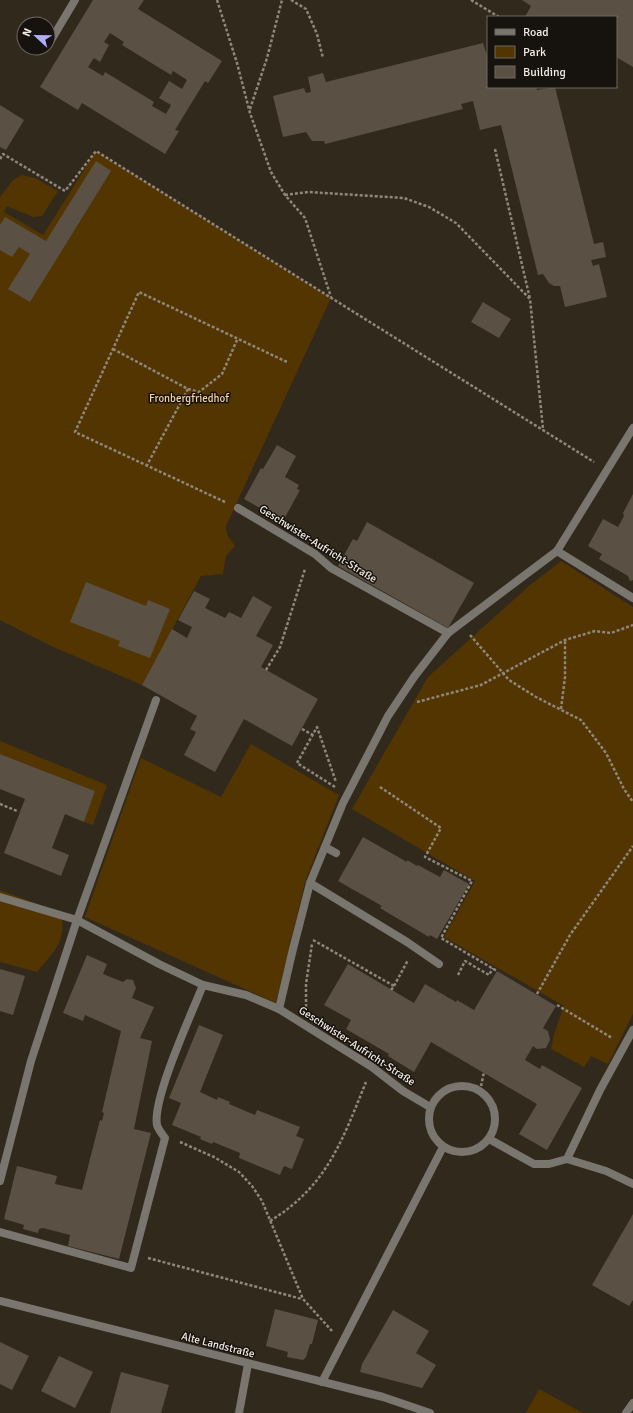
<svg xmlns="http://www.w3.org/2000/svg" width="633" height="1413" font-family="Signika,sans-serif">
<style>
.green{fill:#523500}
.building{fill:#5a5043;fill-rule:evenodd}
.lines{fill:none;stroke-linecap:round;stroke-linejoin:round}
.path{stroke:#8f877d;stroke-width:2.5;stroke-dasharray:3 2;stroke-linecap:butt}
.service{stroke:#79756f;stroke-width:8}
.minor{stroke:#79756f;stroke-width:8}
.labels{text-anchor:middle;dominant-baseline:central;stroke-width:3;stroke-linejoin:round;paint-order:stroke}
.park-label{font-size:11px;fill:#f6d19e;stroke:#16120d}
.street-label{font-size:11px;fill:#f1ebe3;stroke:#16120d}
</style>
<rect width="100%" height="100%" fill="#32291d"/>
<g class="green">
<path d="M96 151 331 298 226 526 227 535 235 546 226 556 223 574 201 576 142 685 51 646 0 620V197L13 180 22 175 35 178 58 191 42 216 33 217 7 206 4 212 43 235Z"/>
<path d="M561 561 633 607V1014L608 1064 591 1056 584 1067 551 1049 554 1034 564 1006 444 937 475 881 352 809 428 677 529 586Z"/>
<path d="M0 741 107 785 93 825 84 822 95 791 0 754Z"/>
<path d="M251 744 339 795 305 882 276 1003 85 917 141 758 221 797Z"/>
<path d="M0 890 61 913C67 941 54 952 37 972L0 962Z"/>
<path d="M539 1389 583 1413H526Z"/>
</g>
<g class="building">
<path d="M93 0H144L138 9 222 61 208 83 205 81 175 130 179 131 165 154 82 103 78 110 40 87ZM110 33 124 42 122 45 171 75 173 71 187 80 182 89 169 81 159 98 171 105 166 114 152 106 154 102 105 72 103 76 88 67 94 58 100 62 109 45 104 42Z"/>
<path d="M522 0H633V67L616 57V17H525L531 6Z"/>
<path d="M483 43 488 59V87H536L537 90 555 87 594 244 603 242 606 257 591 260 593 266 599 264 607 297 565 307 560 286H554L549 283 543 274 538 275 501 125 480 130 473 101 461 104 463 109 325 144 324 141H312L306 132 283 137 273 96 304 88 306 93 311 92 308 77 323 73 326 82Z"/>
<path d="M0 105 24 120 6 150 0 147Z"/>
<path d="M96 161 111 171 30 302 8 289 30 254 19 247 12 257 0 250V225L5 217 46 241Z"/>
<path d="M483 302 511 319 499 338 471 322Z"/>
<path d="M277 445 296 456 285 477 299 485 297 489 300 490 283 521 244 499 261 468 263 469Z"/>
<path d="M633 494V580L630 581 628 576 599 559 602 554 588 546 603 519 618 527 624 516 623 513Z"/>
<path d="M367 522 474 583 448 628 338 566 353 539 357 541Z"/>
<path d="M86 582 146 606 148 600 170 609 150 658 118 646 120 641 70 622Z"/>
<path d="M194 591 210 599 205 608 225 618 229 612 241 618 253 596 272 607 256 636 273 645 261 667 318 699 292 746 244 719 215 772 184 755 196 732 190 729 197 716 142 685 172 629 187 638 192 627 178 620Z"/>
<path d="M0 754 95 791 84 822 65 814 52 848 69 855 61 876 4 853 25 799 0 789Z"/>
<path d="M363 837 407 862V860L417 866 418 865 440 877 444 870 469 884 437 939 430 935 429 937 390 914 380 908 382 906 338 881Z"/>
<path d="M87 955 107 964 103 974 123 982 127 979 133 980 136 988 132 998 154 1007 140 1038 152 1041 134 1129 151 1133 119 1259 68 1246 70 1235 43 1228 39 1229 38 1233 23 1229 24 1225 4 1219 17 1166 57 1176 55 1184 82 1190 100 1120 102 1121 104 1113 102 1112 121 1031 85 1015 83 1021 63 1013Z"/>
<path d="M348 964 414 1003 425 984 456 1002 457 1000 474 1010 497 971 556 1006 543 1028 548 1031 550 1040 546 1048 537 1049 533 1046 525 1060 540 1069 542 1065 582 1088 547 1150 519 1134 537 1104 431 1042 414 1072 388 1056 389 1054 346 1029 351 1020 324 1005Z"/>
<path d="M0 969 25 976 13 1015 0 1011Z"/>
<path d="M199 1025 223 1035 200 1092 217 1100 218 1097 230 1102 229 1104 255 1115 257 1110 300 1127 296 1136 304 1139 292 1169 284 1166 280 1175 239 1158 240 1153 213 1142 212 1144 200 1139 201 1137 172 1125 181 1103 169 1098Z"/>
<path d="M633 1214V1300L629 1306 592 1285Z"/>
<path d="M275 1309 318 1320 312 1344H310L306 1357 303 1360 287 1357 288 1352 266 1346Z"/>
<path d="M393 1310 429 1331 416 1353 436 1365 422 1388 360 1372 362 1364Z"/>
<path d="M0 1342 29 1356 12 1390 0 1384Z"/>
<path d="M59 1356 93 1372 75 1408 41 1391Z"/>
<path d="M121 1372 169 1385 161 1413H110Z"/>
</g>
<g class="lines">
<g class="path">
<path d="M217 0 237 63 250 113 271 172 285 195 305 218 331 297"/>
<path d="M291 0 306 9 317 34 323 58"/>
<path d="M471 0 499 17"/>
<path d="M250 109 267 58 282 0"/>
<path d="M495 149 530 299"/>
<path d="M0 159 3 154 65 191 96 151 594 462"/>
<path d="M285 195 308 192 404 198 429 207 456 223 530 299 543 429"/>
<path d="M113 349 188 389 147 465"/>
<path d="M188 389 199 392 222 374 237 340"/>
<path d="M225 502 75 432 139 292 287 362"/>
<path d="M470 635 509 680 536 697 581 720 606 753 624 789 633 802"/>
<path d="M266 670 280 647 305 569"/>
<path d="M417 702 481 685 565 640 595 631 611 633 633 625"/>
<path d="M561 709 565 677V640"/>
<path d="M302 729 313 735"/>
<path d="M335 787 297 763 317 727 336 782"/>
<path d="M380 787 441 828 425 857 472 881 441 938 497 971"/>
<path d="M0 804 17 811"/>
<path d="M313 940 394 986 391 990"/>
<path d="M458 975 465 961 489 975 493 968"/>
<path d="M394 986 408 960"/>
<path d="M537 994 570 935 633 846"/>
<path d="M557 1005 612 1038"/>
<path d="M306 1007V984L312 944"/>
<path d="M480 1091 484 1072"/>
<path d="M180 1142 214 1157 239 1172 252 1186 262 1201 303 1299 332 1331"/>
<path d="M270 1221C327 1186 342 1141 366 1082"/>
<path d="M148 1258 302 1299"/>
</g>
<g class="service">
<path d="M50 42 75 0"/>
<path d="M238 508 315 554 331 568 448 633"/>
<path d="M557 551 633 598"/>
<path d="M325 847 336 853"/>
<path d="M310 883 407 942 439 964"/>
<path d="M0 897 77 920 156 700"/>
<circle cx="462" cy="1119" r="33"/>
<path d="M430 1107 403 1091 372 1067 279 1009 292 953 310 883 343 803 388 716 414 677 448 633 557 551 633 428"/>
<path d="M489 1139 534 1164H549L567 1159 600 1090 633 1030"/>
<path d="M567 1159 606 1171 633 1184"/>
<path d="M0 1181 31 1061 77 920 159 964 203 985 246 995 279 1009"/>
<path d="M0 1232 131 1268 165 1138C162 1134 158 1129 157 1125 152 1099 192 1013 203 985"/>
<path d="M322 1382 443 1147"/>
</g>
<g class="minor">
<path d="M0 1301 383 1397 430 1413"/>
<path d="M239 1413 248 1364"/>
<path d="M626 1413 633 1403"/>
</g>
</g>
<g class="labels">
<g class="park-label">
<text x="189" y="398">Fronbergfriedhof</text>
</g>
<g class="street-label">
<text transform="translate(318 544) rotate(32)">Geschwister-Aufricht-Straße</text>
<text transform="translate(357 1046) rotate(33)">Geschwister-Aufricht-Straße</text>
<text transform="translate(218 1345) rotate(14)">Alte Landstraße</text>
</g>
</g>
<rect x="487" y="16" width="130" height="72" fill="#16120d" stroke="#6e6963"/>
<rect x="495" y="29" width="20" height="6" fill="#79756f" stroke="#6e6963"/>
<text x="523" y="36" font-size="12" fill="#f1ebe3">Road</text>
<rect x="495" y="46" width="20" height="12" fill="#523500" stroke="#6e6963"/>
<text x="523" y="56" font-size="12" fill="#f1ebe3">Park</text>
<rect x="495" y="66" width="20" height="12" fill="#5a5043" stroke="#6e6963"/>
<text x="523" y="76" font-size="12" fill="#f1ebe3">Building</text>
<g transform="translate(36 36) rotate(292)"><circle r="19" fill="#16120d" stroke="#6e6963"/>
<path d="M0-3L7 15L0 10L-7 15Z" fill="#b0aefa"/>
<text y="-6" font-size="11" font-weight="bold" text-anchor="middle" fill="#f1ebe3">N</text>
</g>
</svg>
